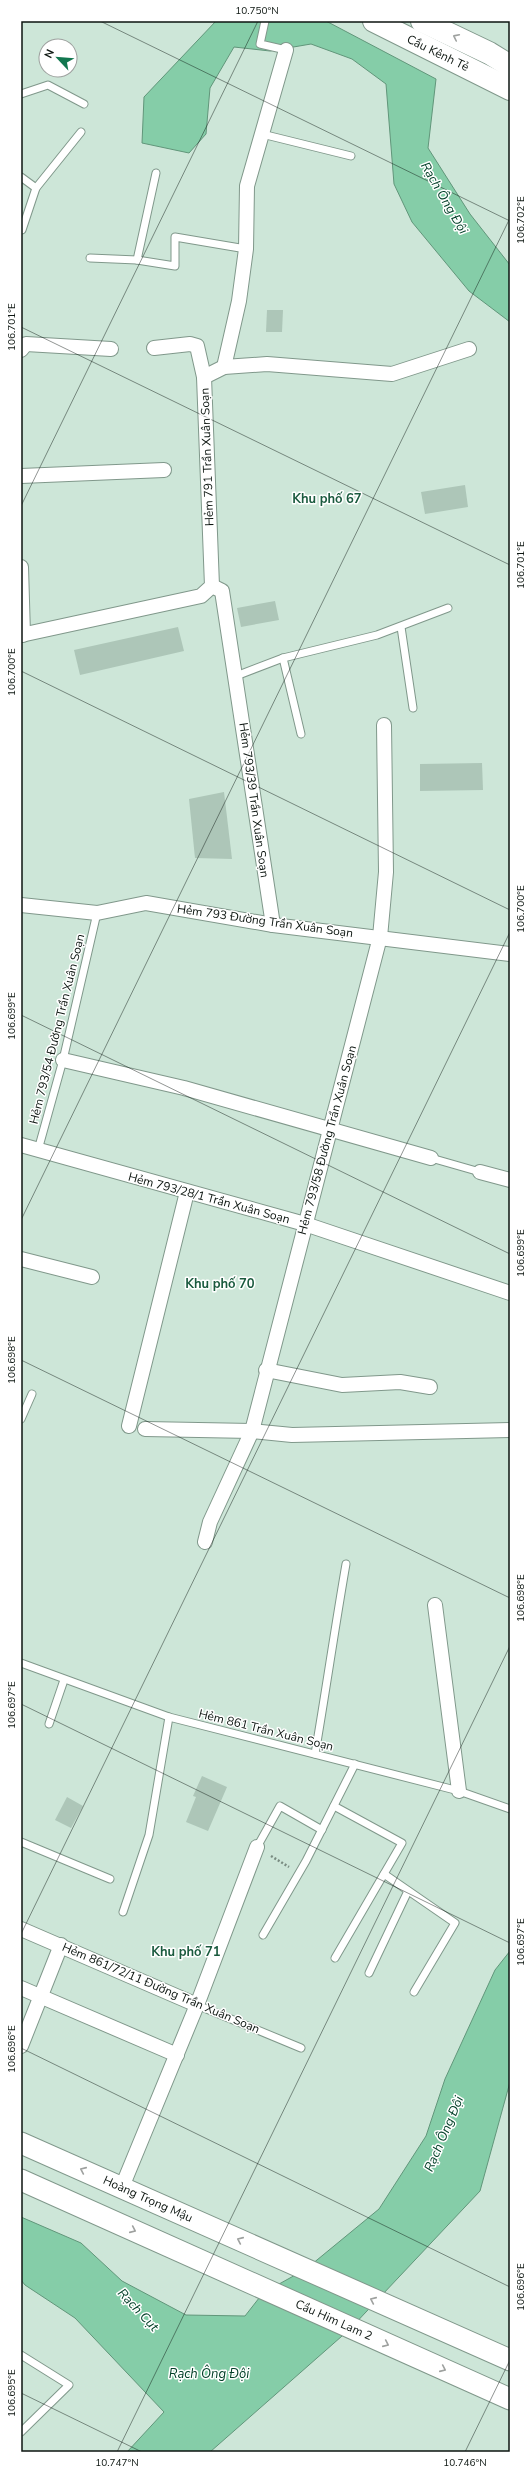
<svg xmlns="http://www.w3.org/2000/svg" width="531" height="2473" font-family="'Nunito Sans',sans-serif">
<style>
.water{fill:#85cda8;stroke:#61967a}
.building{fill:#adc6b8}
.lines{fill:none;stroke-linecap:round;stroke-linejoin:round}
.lane-casing{stroke:#80988b;stroke-width:9}
.street-casing{stroke:#80988b;stroke-width:16}
.secondary-casing{stroke:#80988b;stroke-width:23}
.primary-casing{stroke:#80988b;stroke-width:24}
.path{stroke:#798b81;stroke-width:2.5;stroke-dasharray:2 2;stroke-linecap:butt}
.lane{stroke:#fff;stroke-width:7}
.street{stroke:#fff;stroke-width:14}
.secondary{stroke:#fff;stroke-width:21}
.primary{stroke:#fff;stroke-width:22}
.oneway{stroke:#9ea19f}
.ticks{fill:none;stroke:#0c1510;stroke-width:1;stroke-opacity:0.45}
.labels{text-anchor:middle;dominant-baseline:central;stroke-width:3;stroke-linejoin:round;paint-order:stroke}
.street-label{font-size:12px;fill:#0c1510;stroke:#fff}
.water-label{font-size:13px;font-style:italic;fill:#024028;stroke:#fff}
.neighbourhood-label{font-size:13px;font-weight:bold;fill:#1a5a3e;stroke:#fff}
.neatline{fill:none;stroke:#0c1510;stroke-width:1.5}
.ticks-label{font-size:10px;text-anchor:middle;fill:#0c1510}
</style>
<rect width="100%" height="100%" fill="#cde6d8"/>
<g class="water">
<path d="M216 21H326L436 79 428 148 470 214 510 265V322L469 291 412 222 394 184 386 84 352 59 311 44 270 51 234 47 210 88 206 134 189 153 142 143 144 97Z"/>
<path d="M510 1951V2082L480 2191 350 2329 210 2452H127L164 2412 75 2318 25 2285 21 2280V2217L81 2243 122 2281 186 2315 245 2316 263 2293 306 2269 379 2209 426 2136 445 2079 495 1970Z"/>
</g>
<g class="building">
<path d="M267 310H283L282 332H266Z"/>
<path d="M465 485 468 507 425 514 421 492Z"/>
<path d="M275 601 279 620 241 627 237 608Z"/>
<path d="M178 627 184 651 80 675 74 650Z"/>
<path d="M482 763 483 790 420 791V764Z"/>
<path d="M224 792 232 859 195 858 189 799Z"/>
<path d="M202 1776 227 1787 208 1831 186 1822 196 1797 193 1796Z"/>
<path d="M67 1797 83 1806 71 1828 55 1820Z"/>
</g>
<g class="lines">
<g class="lane-casing">
<g id="lane">
<path d="M265 21 260 44 286 50"/>
<path d="M21 94 48 85 84 104"/>
<path d="M262 134 351 156"/>
<path d="M21 177 36 188"/>
<path d="M22 230 36 188 81 132"/>
<path d="M90 258 137 260 175 266V237L246 249"/>
<path d="M137 260 156 173"/>
<path d="M401 627 413 708"/>
<path d="M283 658 301 734"/>
<path d="M236 676 283 658 377 635 448 608"/>
<path d="M38 1150 63 1060 97 913"/>
<path d="M431 1158 480 1172"/>
<path d="M21 1419 32 1394"/>
<path d="M21 1663 169 1717 459 1791 510 1809"/>
<path d="M49 1724 64 1680"/>
<path d="M315 1754C326 1690 335 1627 346 1564"/>
<path d="M334 1806 402 1843 335 1958"/>
<path d="M21 1842 110 1879"/>
<path d="M257 1847 280 1806 322 1830"/>
<path d="M384 1874 455 1923 414 1992"/>
<path d="M123 1912 149 1835 169 1717"/>
<path d="M263 1935 306 1861 355 1764"/>
<path d="M369 1973 408 1891"/>
<path d="M197 2005 301 2048"/>
<path d="M21 2355 69 2385 21 2432"/>
</g>
</g>
<g class="street-casing">
<g id="street">
<path d="M154 348 190 344 197 346 204 377"/>
<path d="M21 350 26 344 111 349"/>
<path d="M224 367 239 301 246 249 247 186 286 50"/>
<path d="M21 476 164 470"/>
<path d="M21 567 23 635"/>
<path d="M212 586 222 591 273 925"/>
<path d="M21 635 201 596 212 586 204 377 224 367 267 364 392 374 469 349"/>
<path d="M21 905 97 913 146 903 273 925 510 954"/>
<path d="M63 1060 184 1088 431 1158"/>
<path d="M21 1145 305 1224 510 1293"/>
<path d="M480 1172 510 1180"/>
<path d="M21 1259 92 1277"/>
<path d="M266 1370 342 1385 400 1382 430 1387"/>
<path d="M129 1426 187 1192"/>
<path d="M145 1429 252 1431 292 1435 510 1430"/>
<path d="M205 1542 210 1522 252 1431 380 937 386 872 384 725"/>
<path d="M435 1605 459 1791"/>
<path d="M21 1929 197 2005"/>
<path d="M21 1988 177 2055"/>
<path d="M21 2046 61 1945"/>
<path d="M122 2187 197 2005 257 1847"/>
</g>
</g>
<g class="secondary-casing">
<g id="secondary">
<path d="M21 2143 510 2360"/>
<path d="M21 2180 510 2399"/>
</g>
</g>
<g class="primary-casing">
<g id="primary">
<path d="M374 21 510 89"/>
<path d="M422 21 489 53 510 66"/>
</g>
</g>
<path class="path" d="M271 1856 289 1867"/>
<use href="#lane" class="lane"/>
<use href="#street" class="street"/>
<use href="#secondary" class="secondary"/>
<use href="#primary" class="primary"/>
</g>
<defs><path id="oneway-chevron" d="M-2-3.5L2.5 0L-2 3.5" fill="none" stroke-width="1.6" stroke-linecap="round" stroke-linejoin="round"/></defs>
<g class="oneway">
<use href="#oneway-chevron" transform="translate(456 37) rotate(-154)"/>
<use href="#oneway-chevron" transform="translate(83 2170) rotate(-156)"/>
<use href="#oneway-chevron" transform="translate(133 2230) rotate(24)"/>
<use href="#oneway-chevron" transform="translate(240 2240) rotate(-156)"/>
<use href="#oneway-chevron" transform="translate(373 2300) rotate(-156)"/>
<use href="#oneway-chevron" transform="translate(386 2344) rotate(24)"/>
<use href="#oneway-chevron" transform="translate(443 2369) rotate(24)"/>
</g>
<path class="ticks" d="M100 21 510 221M21 327 510 565M21 506 258 21M21 671 510 910M21 1015 510 1254M21 1220 510 218M21 1360 510 1598M21 1704 510 1943M21 1934 510 932M21 2048 510 2287M21 2393 142 2452M117 2452 510 1646M465 2452 510 2360"/>
<g class="labels">
<g class="street-label">
<text transform="translate(438 53) rotate(26)">Cầu Kênh Tẻ</text>
<text transform="translate(207 457) rotate(-92)">Hẻm 791 Trần Xuân Soạn</text>
<text transform="translate(254 800) rotate(82)">Hẻm 793/39 Trần Xuân Soạn</text>
<text transform="translate(265 921) rotate(8)">Hẻm 793 Đường Trần Xuân Soạn</text>
<text transform="translate(57 1029) rotate(-76)">Hẻm 793/54 Đường Trần Xuân Soạn</text>
<text transform="translate(327 1140) rotate(-75)">Hẻm 793/58 Đường Trần Xuân Soạn</text>
<text transform="translate(209 1198) rotate(15)">Hẻm 793/28/1 Trần Xuân Soạn</text>
<text transform="translate(266 1730) rotate(14)">Hẻm 861 Trần Xuân Soạn</text>
<text transform="translate(161 1988) rotate(23)">Hẻm 861/72/11 Đường Trần Xuân Soạn</text>
<text transform="translate(148 2199) rotate(24)">Hoàng Trọng Mậu</text>
<text transform="translate(334 2320) rotate(24)">Cầu Him Lam 2</text>
</g>
<g class="water-label">
<text transform="translate(444 198) rotate(60)">Rạch Ông Đội</text>
<text transform="translate(444 2134) rotate(-67)">Rạch Ông Đội</text>
<text transform="translate(138 2310) rotate(47)">Rạch Cụt</text>
<text x="209" y="2374">Rạch Ông Đội</text>
</g>
<g class="neighbourhood-label">
<text x="327" y="499">Khu phố 67</text>
<text x="220" y="1284">Khu phố 70</text>
<text x="186" y="1952">Khu phố 71</text>
</g>
</g>
<rect width="531" height="2473" fill="none" stroke="#ffffff" stroke-width="44"/>
<g transform="translate(58 58) rotate(296)"><circle r="19" fill="#ffffff" stroke="#9ea19f"/>
<path d="M0-3L7 15L0 10L-7 15Z" fill="#11774f"/>
<text y="-6" font-size="11" font-weight="bold" text-anchor="middle" fill="#0c1510">N</text>
</g>
<rect x="22" y="22" width="487" height="2429" class="neatline"/>
<g class="ticks-label">
<text x="257" y="14">10.750°N</text>
<text transform="translate(520 220) rotate(-90)" y="4">106.702°E</text>
<text transform="translate(11 327) rotate(-90)" y="4">106.701°E</text>
<text transform="translate(520 565) rotate(-90)" y="4">106.701°E</text>
<text transform="translate(11 672) rotate(-90)" y="4">106.700°E</text>
<text transform="translate(520 909) rotate(-90)" y="4">106.700°E</text>
<text transform="translate(11 1016) rotate(-90)" y="4">106.699°E</text>
<text transform="translate(520 1253) rotate(-90)" y="4">106.699°E</text>
<text transform="translate(11 1360) rotate(-90)" y="4">106.698°E</text>
<text transform="translate(520 1598) rotate(-90)" y="4">106.698°E</text>
<text transform="translate(11 1705) rotate(-90)" y="4">106.697°E</text>
<text transform="translate(520 1942) rotate(-90)" y="4">106.697°E</text>
<text transform="translate(11 2049) rotate(-90)" y="4">106.696°E</text>
<text transform="translate(520 2287) rotate(-90)" y="4">106.696°E</text>
<text transform="translate(11 2393) rotate(-90)" y="4">106.695°E</text>
<text x="117" y="2466">10.747°N</text>
<text x="465" y="2466">10.746°N</text>
</g>
</svg>
